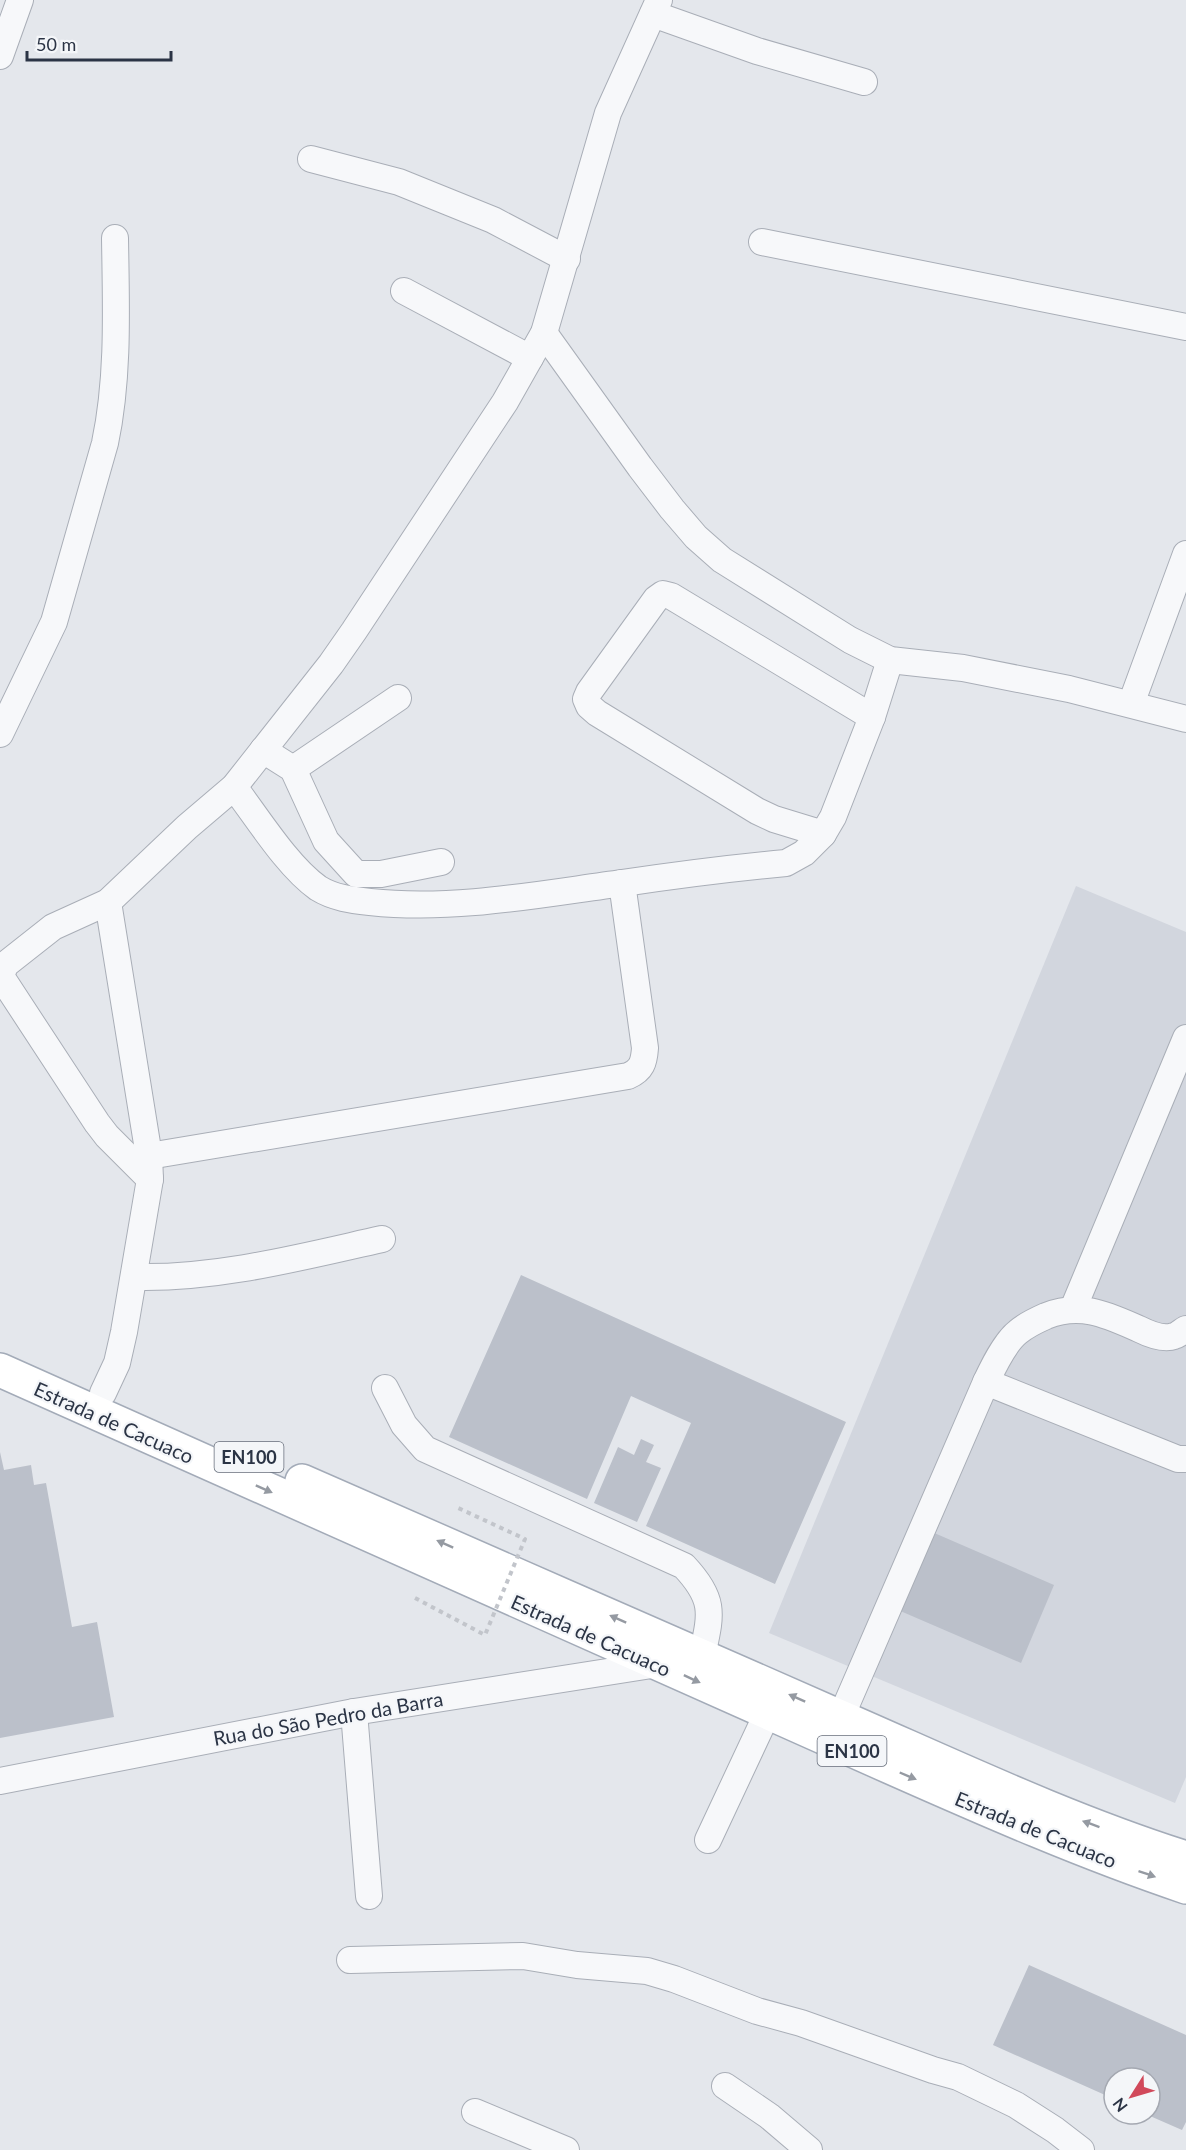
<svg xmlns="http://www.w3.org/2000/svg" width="1186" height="2150" font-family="Lato,sans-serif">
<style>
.built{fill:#d2d6de}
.building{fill:#bbc0ca}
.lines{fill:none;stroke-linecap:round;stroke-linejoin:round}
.minor-casing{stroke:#a9aeb7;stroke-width:28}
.major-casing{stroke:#a3abb8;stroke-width:36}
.minor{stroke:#f7f8fa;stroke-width:26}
.major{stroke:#fff;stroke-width:33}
.path-bridge{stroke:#c2c5cb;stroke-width:4;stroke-dasharray:4.5 4.5;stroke-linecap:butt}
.oneway{fill:#959aa2}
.labels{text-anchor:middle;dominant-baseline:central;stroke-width:4.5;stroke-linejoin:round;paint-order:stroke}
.shield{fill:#f4f6f9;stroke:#676e7b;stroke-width:1.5}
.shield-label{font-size:18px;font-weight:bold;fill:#2b3445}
.street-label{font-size:20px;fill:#2b3445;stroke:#f4f6f9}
</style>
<rect width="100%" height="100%" fill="#e4e7ec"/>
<path class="built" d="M1076 886 1186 932V1777L1175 1803 769 1633Z"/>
<g class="building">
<path d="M521 1275 846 1422 775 1584 646 1526 691 1423 631 1396 587 1499 449 1437Z"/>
<path d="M641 1439 654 1445 646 1462 661 1468 637 1522 594 1503 618 1447 634 1455Z"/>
<path d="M0 1452 4 1470 31 1465 34 1485 46 1483 72 1627 97 1622 114 1717 0 1738Z"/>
<path d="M932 1532 1054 1585 1021 1663 898 1610Z"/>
<path d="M1029 1965 1186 2035V2122L1182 2130 1150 2116V2078H1114V2099L993 2045Z"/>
</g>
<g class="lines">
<g class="minor-casing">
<g id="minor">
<path d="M653 14 757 51 864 82"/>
<path d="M0 56 20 0"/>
<path d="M311 159 399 182 493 220 567 259"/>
<path d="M762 242 1186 327"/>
<path d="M404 291 530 358"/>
<path d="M544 333 640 467 672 509 696 537 722 560 850 640 890 660 963 668 1069 689 1186 719"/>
<path d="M1131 704 1186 554"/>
<path d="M0 734 54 622 105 443C119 377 116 306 115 238"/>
<path d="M263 750 293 769 326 841 356 874H381L441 862"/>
<path d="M293 769 398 698"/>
<path d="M234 787C257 817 287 866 318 888 334 898 352 900 370 902 455 911 540 894 623 883 677 875 732 868 786 863L804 853 823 834 833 817 872 717 890 660"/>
<path d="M823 834 774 819 757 811 597 713 589 706 586 699 589 692 656 599 663 594 671 596 872 717"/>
<path d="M0 975 97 1123 107 1136 150 1179"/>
<path d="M0 976 6 964 53 927 108 902 187 827 234 787 331 664 354 631 505 402 544 333 608 113 659 0"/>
<path d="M149 1156 628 1076C642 1070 644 1062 645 1048L622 883"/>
<path d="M135 1277C218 1279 301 1257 382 1239"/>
<path d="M1073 1309 1186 1038"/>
<path d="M986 1382 1178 1459H1186"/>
<path d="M385 1388 404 1425 425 1449 684 1566C716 1600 711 1614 702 1656"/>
<path d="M103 1393 117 1363 124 1332 150 1179 149 1156 108 902"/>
<path d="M354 1712 369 1896"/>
<path d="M841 1717 986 1382C993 1367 1005 1342 1018 1332 1026 1325 1037 1320 1046 1316 1081 1302 1107 1315 1139 1329 1149 1334 1163 1340 1174 1336 1178 1335 1182 1331 1186 1329"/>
<path d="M0 1781 354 1712 658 1664"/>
<path d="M708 1840 767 1714"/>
<path d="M350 1960 523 1956 577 1965 647 1971 674 1979 757 2011 801 2023 933 2070 958 2077 1016 2105 1055 2130 1081 2150"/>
<path d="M725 2086 769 2116 809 2150"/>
<path d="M475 2112 566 2150"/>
</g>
</g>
<g class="major-casing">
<g id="major">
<path d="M0 1370 890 1767C987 1810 1085 1853 1186 1887"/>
<path d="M302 1481C478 1558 653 1635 829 1712 947 1763 1063 1819 1186 1858"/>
</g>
</g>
<use href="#minor" class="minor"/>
<use href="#major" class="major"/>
<path class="path-bridge" d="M415 1598 485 1635 525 1539 456 1507"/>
</g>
<defs><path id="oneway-solid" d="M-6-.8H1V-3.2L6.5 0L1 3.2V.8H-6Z" transform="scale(1.5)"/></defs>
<g class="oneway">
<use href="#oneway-solid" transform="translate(264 1489) rotate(24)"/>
<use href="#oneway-solid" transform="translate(445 1544) rotate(-156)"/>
<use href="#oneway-solid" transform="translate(618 1619) rotate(-156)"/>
<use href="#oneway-solid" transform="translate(692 1679) rotate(25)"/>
<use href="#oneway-solid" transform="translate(797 1698) rotate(-156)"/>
<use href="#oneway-solid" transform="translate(908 1776) rotate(23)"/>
<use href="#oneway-solid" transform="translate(1091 1824) rotate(-160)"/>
<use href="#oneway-solid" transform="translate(1147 1874) rotate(19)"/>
</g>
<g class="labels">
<g class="shield">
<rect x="214.5" y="1442" width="69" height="30" rx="4.5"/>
<rect x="817.5" y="1736" width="69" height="30" rx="4.5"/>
</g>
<g class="shield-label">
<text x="249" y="1457">EN100</text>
<text x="852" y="1751">EN100</text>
</g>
<g class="street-label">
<text transform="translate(114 1422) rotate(24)">Estrada de Cacuaco</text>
<text transform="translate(591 1635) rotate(24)">Estrada de Cacuaco</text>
<text transform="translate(328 1718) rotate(-10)">Rua do São Pedro da Barra</text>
<text transform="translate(1036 1829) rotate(22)">Estrada de Cacuaco</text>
</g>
</g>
<g transform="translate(1132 2096) rotate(233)"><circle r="28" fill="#f4f6f9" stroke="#a4a8b1" stroke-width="1.5"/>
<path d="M0-4.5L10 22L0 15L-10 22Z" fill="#d1495b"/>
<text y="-9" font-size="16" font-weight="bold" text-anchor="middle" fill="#2b3445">N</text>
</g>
<path d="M27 51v9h144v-9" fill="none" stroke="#2b3445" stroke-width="3"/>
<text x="36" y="51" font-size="18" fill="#2b3445" stroke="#f4f6f9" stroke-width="4.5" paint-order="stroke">50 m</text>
</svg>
